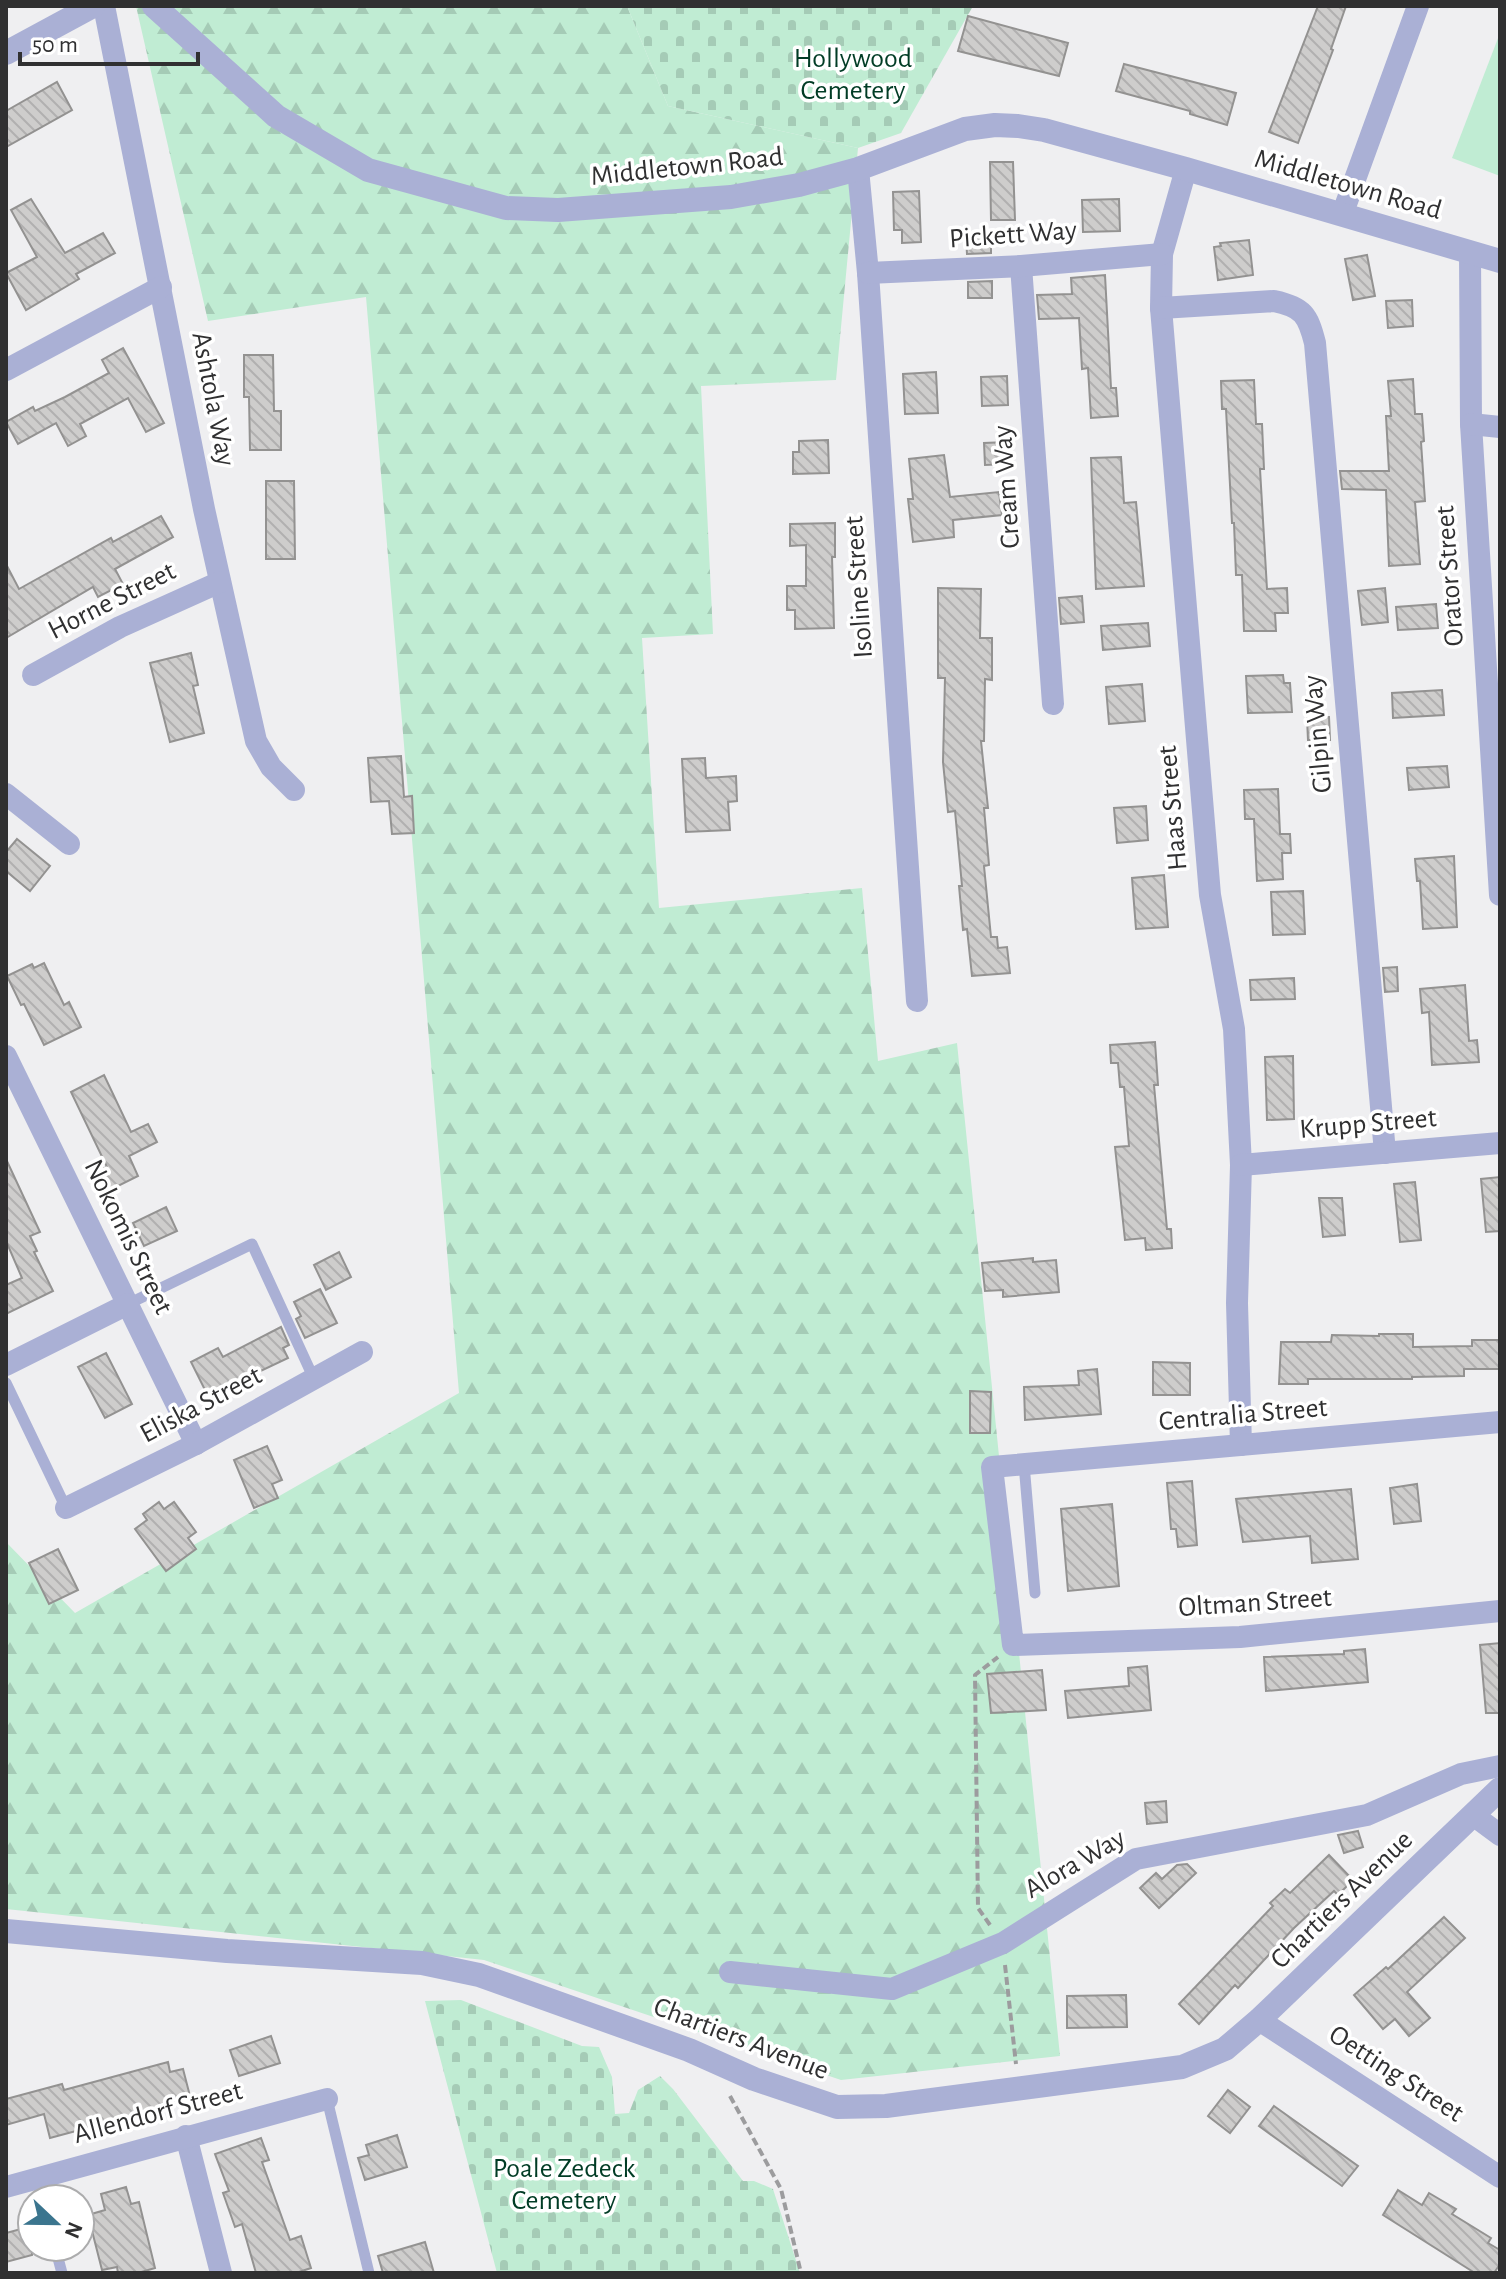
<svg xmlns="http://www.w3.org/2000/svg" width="1506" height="2279" font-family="'Alegreya Sans',sans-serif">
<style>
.forest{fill:url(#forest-firs)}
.cemetery{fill:url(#cemetery-stones)}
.park{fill:#c0ecd3}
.building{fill:url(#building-back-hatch);stroke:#939291;stroke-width:2}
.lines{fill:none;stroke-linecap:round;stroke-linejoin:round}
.path{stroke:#9c9c9e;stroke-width:4;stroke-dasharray:8 4;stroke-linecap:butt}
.service{stroke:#aab0d5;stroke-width:11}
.minor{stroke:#aab0d5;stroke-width:22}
.tertiary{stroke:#aab0d5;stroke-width:24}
.labels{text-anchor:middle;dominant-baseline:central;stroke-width:7;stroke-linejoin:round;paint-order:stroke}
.park-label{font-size:28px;fill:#013c25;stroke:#fff}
.street-label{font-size:28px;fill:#303031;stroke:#fff}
</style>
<defs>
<pattern id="forest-firs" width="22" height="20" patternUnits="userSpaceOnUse" patternTransform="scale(2)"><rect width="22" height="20" fill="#c0ecd3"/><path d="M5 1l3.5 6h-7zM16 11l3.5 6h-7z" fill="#a5cbb6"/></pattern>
<pattern id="cemetery-stones" width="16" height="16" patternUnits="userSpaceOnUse" patternTransform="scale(2)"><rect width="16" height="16" fill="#c0ecd3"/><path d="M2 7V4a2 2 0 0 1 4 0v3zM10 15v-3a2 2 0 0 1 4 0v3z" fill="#a5cbb6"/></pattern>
<pattern id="building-back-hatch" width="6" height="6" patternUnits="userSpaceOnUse" patternTransform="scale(2)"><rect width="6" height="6" fill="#cecdcc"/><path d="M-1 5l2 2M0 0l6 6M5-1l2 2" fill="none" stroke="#b1b0b0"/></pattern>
</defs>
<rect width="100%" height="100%" fill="#efeff1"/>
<path class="forest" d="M136 6H627L668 106 858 148 836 380 701 386 713 634 642 638 659 908 862 888 878 1061 957 1043 1060 2056 841 2080 484 1960 6 1909V1542L75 1613 459 1393 366 297 208 321Z"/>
<g class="cemetery">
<path d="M627 6H973L901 133 858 148 668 106Z"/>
<path d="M461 2000 582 2046 599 2047 612 2077 615 2114 629 2113 638 2090 660 2076 673 2089 743 2181H754L773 2189 800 2273H497L425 2001Z"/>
</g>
<path class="park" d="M1500 33V176L1452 158Z"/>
<g class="building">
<path d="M1318 6H1346L1331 49 1333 50 1298 143 1269 132Z"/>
<path d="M968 16 1068 43 1059 76 958 51Z"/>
<path d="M1124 64 1236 93 1227 125 1190 114V111L1116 91Z"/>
<path d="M57 82 72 110 6 147V111Z"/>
<path d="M990 162H1013L1015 220H991Z"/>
<path d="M919 191 921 242 902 243V230H894L893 192Z"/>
<path d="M31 199 65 253 103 233 115 253 76 274 79 279 26 310 6 273 37 257 11 210Z"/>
<path d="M1119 199 1120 231 1083 232 1082 200Z"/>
<path d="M991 236V253L967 254 966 237Z"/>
<path d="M1249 240 1253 275 1218 280 1214 247 1221 246 1220 243Z"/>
<path d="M1367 255 1375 296 1353 300 1345 259Z"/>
<path d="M1105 275 1111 388H1116L1118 416 1091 418 1088 368 1082 369 1079 318 1039 319 1037 295 1072 294 1071 278Z"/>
<path d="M992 281V298H968V282Z"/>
<path d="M1412 300 1413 326 1388 328 1386 301Z"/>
<path d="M123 348 164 423 146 432 128 398 80 424 86 436 68 446 56 423 18 444 6 422 33 407 35 411 65 397 109 373 102 360Z"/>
<path d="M244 355H273L274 411H281V450H250L249 397H244Z"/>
<path d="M936 372 938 413 905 414 903 374Z"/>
<path d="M1007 376 1008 405 982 406 981 377Z"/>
<path d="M1413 379 1415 414H1422L1424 441 1421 442 1425 501 1415 502 1420 564 1389 566 1386 490 1342 489 1340 471H1389L1386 416H1391L1388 381Z"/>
<path d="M1254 380 1256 424H1262L1264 469H1260L1267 589 1287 588 1288 613H1275L1276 631H1244L1242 575H1236L1234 523H1232L1226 409H1222L1221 381Z"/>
<path d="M828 440 829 473 793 474V452H799V441Z"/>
<path d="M1007 442 1008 464 985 465 984 443Z"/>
<path d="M944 455 950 497 999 492 1002 515 953 520 954 537 913 542 908 499H913L909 459Z"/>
<path d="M1121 457 1124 503 1136 502 1144 586 1096 589 1091 458Z"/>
<path d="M266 481H294L295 559H266Z"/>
<path d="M161 516 173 537 115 569 123 584 98 597 93 587 6 638V564L19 589 111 538 113 542Z"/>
<path d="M835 523V557H832L834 628 795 629V610H787V586H806V545L790 546V524Z"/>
<path d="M938 588 981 589 980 638H992V680L985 679 984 741H981L988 808H984L989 865 984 866 991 937H997L998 948 1007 947 1010 973 972 976 967 929 963 930 959 886H962L955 811 948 812 943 762 945 678H938Z"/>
<path d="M1385 588 1388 622 1362 625 1358 591Z"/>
<path d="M1082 596 1084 622 1061 624 1059 598Z"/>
<path d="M1436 604 1438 628 1398 630 1396 607Z"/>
<path d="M1148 623 1150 646 1103 650 1101 626Z"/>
<path d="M191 653 198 685 193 686 204 733 170 742 150 663Z"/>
<path d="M1283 675 1284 683H1290L1292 712 1248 713 1246 676Z"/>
<path d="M1142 684 1145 721 1109 724 1106 687Z"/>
<path d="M1442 690 1444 715 1393 718 1392 693Z"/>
<path d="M1329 717 1330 740H1308L1307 718Z"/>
<path d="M401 756 404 797 412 796 414 833 392 834 389 801 371 802 368 758Z"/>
<path d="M705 758 706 778 736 776 737 801 728 802 730 830 686 832 682 759Z"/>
<path d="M1447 766 1449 787 1409 790 1407 768Z"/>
<path d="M1278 789 1280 834H1290L1291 853H1282L1283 879 1257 881 1254 819H1245L1244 790Z"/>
<path d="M1146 806 1148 840 1117 843 1114 808Z"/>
<path d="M17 839 50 866 30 891 6 871V852Z"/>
<path d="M1454 856 1457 927 1423 929 1420 881H1417L1415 859Z"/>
<path d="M1164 875 1168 927 1136 929 1132 878Z"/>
<path d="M1303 891 1305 934 1273 935 1271 892Z"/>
<path d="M44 963 64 1005 69 1002 81 1027 44 1045 24 1004 21 1005 7 976 32 964 34 968Z"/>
<path d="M1397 967 1398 991 1385 992 1383 968Z"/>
<path d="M1294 978 1295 999 1251 1000 1250 980Z"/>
<path d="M1465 985 1469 1041 1477 1040 1479 1062 1432 1065 1429 1012 1422 1013 1420 989Z"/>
<path d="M1155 1042 1158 1085H1154L1167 1229H1171L1172 1248 1146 1250 1145 1238 1125 1240 1115 1147 1129 1146 1124 1087H1120L1118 1063H1111L1110 1045Z"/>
<path d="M1293 1056 1294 1119 1267 1120 1265 1057Z"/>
<path d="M104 1075 131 1132 148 1124 157 1142 129 1156 138 1176 108 1191 98 1171 107 1167 71 1092Z"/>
<path d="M6 1159 40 1232 30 1236 37 1251 34 1252 53 1291 6 1314V1285L22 1278 6 1241Z"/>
<path d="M1500 1177V1231L1486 1232 1481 1179Z"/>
<path d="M1415 1182 1421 1240 1400 1242 1394 1184Z"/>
<path d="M1319 1198H1342L1345 1235 1323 1237Z"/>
<path d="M166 1207 177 1231 144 1246 133 1223Z"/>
<path d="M339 1252 351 1277 326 1290 314 1265Z"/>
<path d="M1033 1258V1262L1056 1260 1059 1292 1003 1297V1290L985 1291 982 1263Z"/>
<path d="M320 1289 337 1323 305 1338 296 1319 301 1316 294 1302Z"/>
<path d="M281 1327 289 1345 283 1348 288 1358 208 1396 191 1362 218 1348 223 1357Z"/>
<path d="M1379 1334H1413V1347L1472 1346V1340H1500V1369H1464V1376L1412 1377V1379H1308V1384H1279L1281 1342H1331L1332 1335 1379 1336Z"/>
<path d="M106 1353 132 1404 105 1418 78 1367Z"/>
<path d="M1153 1362 1190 1363V1395H1153Z"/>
<path d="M1097 1369 1101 1414 1025 1420 1024 1387 1079 1385 1078 1371Z"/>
<path d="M970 1391 991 1392 990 1433H970Z"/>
<path d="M267 1446 282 1480 272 1484 278 1498 254 1508 234 1460Z"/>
<path d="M1192 1481 1197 1545 1178 1547 1176 1529H1171L1167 1483Z"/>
<path d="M1417 1484 1421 1521 1394 1524 1390 1488Z"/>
<path d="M1351 1489 1358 1559 1312 1563 1310 1536 1243 1542 1236 1499Z"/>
<path d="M159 1502 164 1509 174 1502 196 1532 188 1538 196 1549 166 1571 135 1529 147 1520 143 1514Z"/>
<path d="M1112 1504 1119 1586 1068 1591 1061 1509Z"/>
<path d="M58 1549 78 1590 49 1604 29 1563Z"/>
<path d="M1500 1643V1713H1486L1480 1645Z"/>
<path d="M1365 1649 1368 1682 1266 1691 1264 1657 1344 1654V1651Z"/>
<path d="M1147 1666 1151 1710 1068 1718 1065 1691 1129 1686 1128 1668Z"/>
<path d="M1042 1670 1046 1710 991 1713 987 1674Z"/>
<path d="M1166 1801 1167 1822 1147 1824 1145 1803Z"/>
<path d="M1358 1831 1363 1847 1344 1853 1338 1835Z"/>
<path d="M1329 1855 1353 1880 1338 1895 1334 1891 1294 1928 1238 1988 1235 1985 1199 2024 1179 2004 1273 1906 1270 1903 1285 1889 1290 1893Z"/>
<path d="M1187 1864 1196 1873 1159 1908 1140 1888 1156 1873 1162 1879 1177 1865Z"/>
<path d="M1444 1917 1465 1938 1407 1992 1430 2018 1409 2036 1395 2019 1383 2029 1354 1995 1386 1967 1388 1969Z"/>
<path d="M1126 1995 1127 2027 1067 2028V1996Z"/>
<path d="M271 2036 280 2063 239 2076 230 2050Z"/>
<path d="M168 2062 170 2072 183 2069 191 2100 50 2138 44 2114 6 2125V2099L62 2084 64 2090Z"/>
<path d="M1228 2090 1250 2107 1230 2133 1208 2116Z"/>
<path d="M1274 2106 1358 2166 1342 2186 1259 2126Z"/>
<path d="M397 2135 407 2167 365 2180 358 2158 369 2155 366 2145Z"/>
<path d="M261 2138 269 2160 262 2162 290 2240 301 2236 311 2268 296 2273H256L242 2224 235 2227 223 2193 229 2191 215 2154Z"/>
<path d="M126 2187 131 2204 139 2202 155 2268 138 2273H118L117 2267 102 2270 88 2215 105 2210 101 2194Z"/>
<path d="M1398 2190 1422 2205 1429 2193 1456 2209 1452 2214 1491 2238 1488 2243 1500 2250V2264L1494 2273H1475L1383 2215Z"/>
<path d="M32 2226V2255L6 2262V2233Z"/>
<path d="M425 2242 434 2273H383L378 2256Z"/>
</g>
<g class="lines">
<g class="path">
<path d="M990 1925 978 1908 975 1675 998 1657"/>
<path d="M1005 1965 1016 2064"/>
<path d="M730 2096 781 2189 801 2273"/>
</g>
<g class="service">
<path d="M128 1304 252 1244 314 1379"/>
<path d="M6 1383 66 1508"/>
<path d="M1024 1464 1035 1593"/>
<path d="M327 2099 369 2273"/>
<path d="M36 2177 42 2199"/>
<path d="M55 2247 62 2273"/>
</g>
<g class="minor">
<path d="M104 6 204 509 256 741 271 767 294 790"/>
<path d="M858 169 868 273 917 1001"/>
<path d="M1186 169 1162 254 1161 308 1210 895 1234 1029 1241 1165 1237 1303 1241 1445"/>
<path d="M1342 215 1418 6"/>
<path d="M1470 252 1471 424 1500 895"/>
<path d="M1021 266 1053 704"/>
<path d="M868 273 1021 266 1162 254"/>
<path d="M1161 308 1274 301C1303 307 1308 315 1315 343L1385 1153"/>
<path d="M6 370 161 287"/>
<path d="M1471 424 1500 427"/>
<path d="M33 675 120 627 220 582"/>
<path d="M6 794 69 844"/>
<path d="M6 1056 196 1444"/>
<path d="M1241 1165 1500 1143"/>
<path d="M6 1365 128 1304"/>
<path d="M1500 1422 992 1467 1013 1645 1240 1637 1500 1611"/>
<path d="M66 1508 196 1444 362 1352"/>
<path d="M1473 1815 1500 1835"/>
<path d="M730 1972 892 1989 1003 1943 1136 1859 1367 1815 1461 1774 1500 1766"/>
<path d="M1259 2020 1500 2177"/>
<path d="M186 2136 221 2273"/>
<path d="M6 2187 327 2099"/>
</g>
<g class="tertiary">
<path d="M154 6 276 116 368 170 506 208 558 210 731 197 799 185 858 169 965 129 995 125 1018 126 1044 130 1186 169 1500 261"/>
<path d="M6 53 93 6"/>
<path d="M6 1931 227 1951 422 1963 479 1975 689 2050 754 2079 837 2107 886 2106 1182 2067 1225 2049 1259 2020 1500 1789"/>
</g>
</g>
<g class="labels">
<g class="park-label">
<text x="853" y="59">Hollywood<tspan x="853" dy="32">Cemetery</tspan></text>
<text x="564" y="2169">Poale Zedeck<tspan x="564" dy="32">Cemetery</tspan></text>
</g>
<g class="street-label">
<text transform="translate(687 167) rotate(-6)">Middletown Road</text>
<text transform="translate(1348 185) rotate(16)">Middletown Road</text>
<text transform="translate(1013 235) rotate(-4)">Pickett Way</text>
<text transform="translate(213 399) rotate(79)">Ashtola Way</text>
<text transform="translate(1007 487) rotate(-94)">Cream Way</text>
<text transform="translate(1450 576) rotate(-94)">Orator Street</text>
<text transform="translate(859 587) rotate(-94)">Isoline Street</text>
<text transform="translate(112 601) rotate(-27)">Horne Street</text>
<text transform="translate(1318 734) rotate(-95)">Gilpin Way</text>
<text transform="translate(1173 808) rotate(-95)">Haas Street</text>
<text transform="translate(1368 1124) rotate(-5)">Krupp Street</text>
<text transform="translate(128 1237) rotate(64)">Nokomis Street</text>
<text transform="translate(201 1405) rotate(-28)">Eliska Street</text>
<text transform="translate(1243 1415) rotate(-5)">Centralia Street</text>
<text transform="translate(1255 1603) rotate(-4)">Oltman Street</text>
<text transform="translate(1075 1864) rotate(-30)">Alora Way</text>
<text transform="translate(1342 1900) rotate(-44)">Chartiers Avenue</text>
<text transform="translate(741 2039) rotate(21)">Chartiers Avenue</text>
<text transform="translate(1396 2074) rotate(33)">Oetting Street</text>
<text transform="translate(158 2113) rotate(-15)">Allendorf Street</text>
</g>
</g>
<rect width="1506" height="2279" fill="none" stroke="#303031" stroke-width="16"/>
<g transform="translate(56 2223) rotate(112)"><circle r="38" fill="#ffffff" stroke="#acacad" stroke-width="2"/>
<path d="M0-6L14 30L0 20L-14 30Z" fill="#3b758e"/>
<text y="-12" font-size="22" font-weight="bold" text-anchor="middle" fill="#303031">N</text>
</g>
<path d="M20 52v12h178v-12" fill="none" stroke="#303031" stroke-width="4"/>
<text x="32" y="52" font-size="24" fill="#303031" stroke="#ffffff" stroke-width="6" paint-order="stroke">50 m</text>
</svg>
